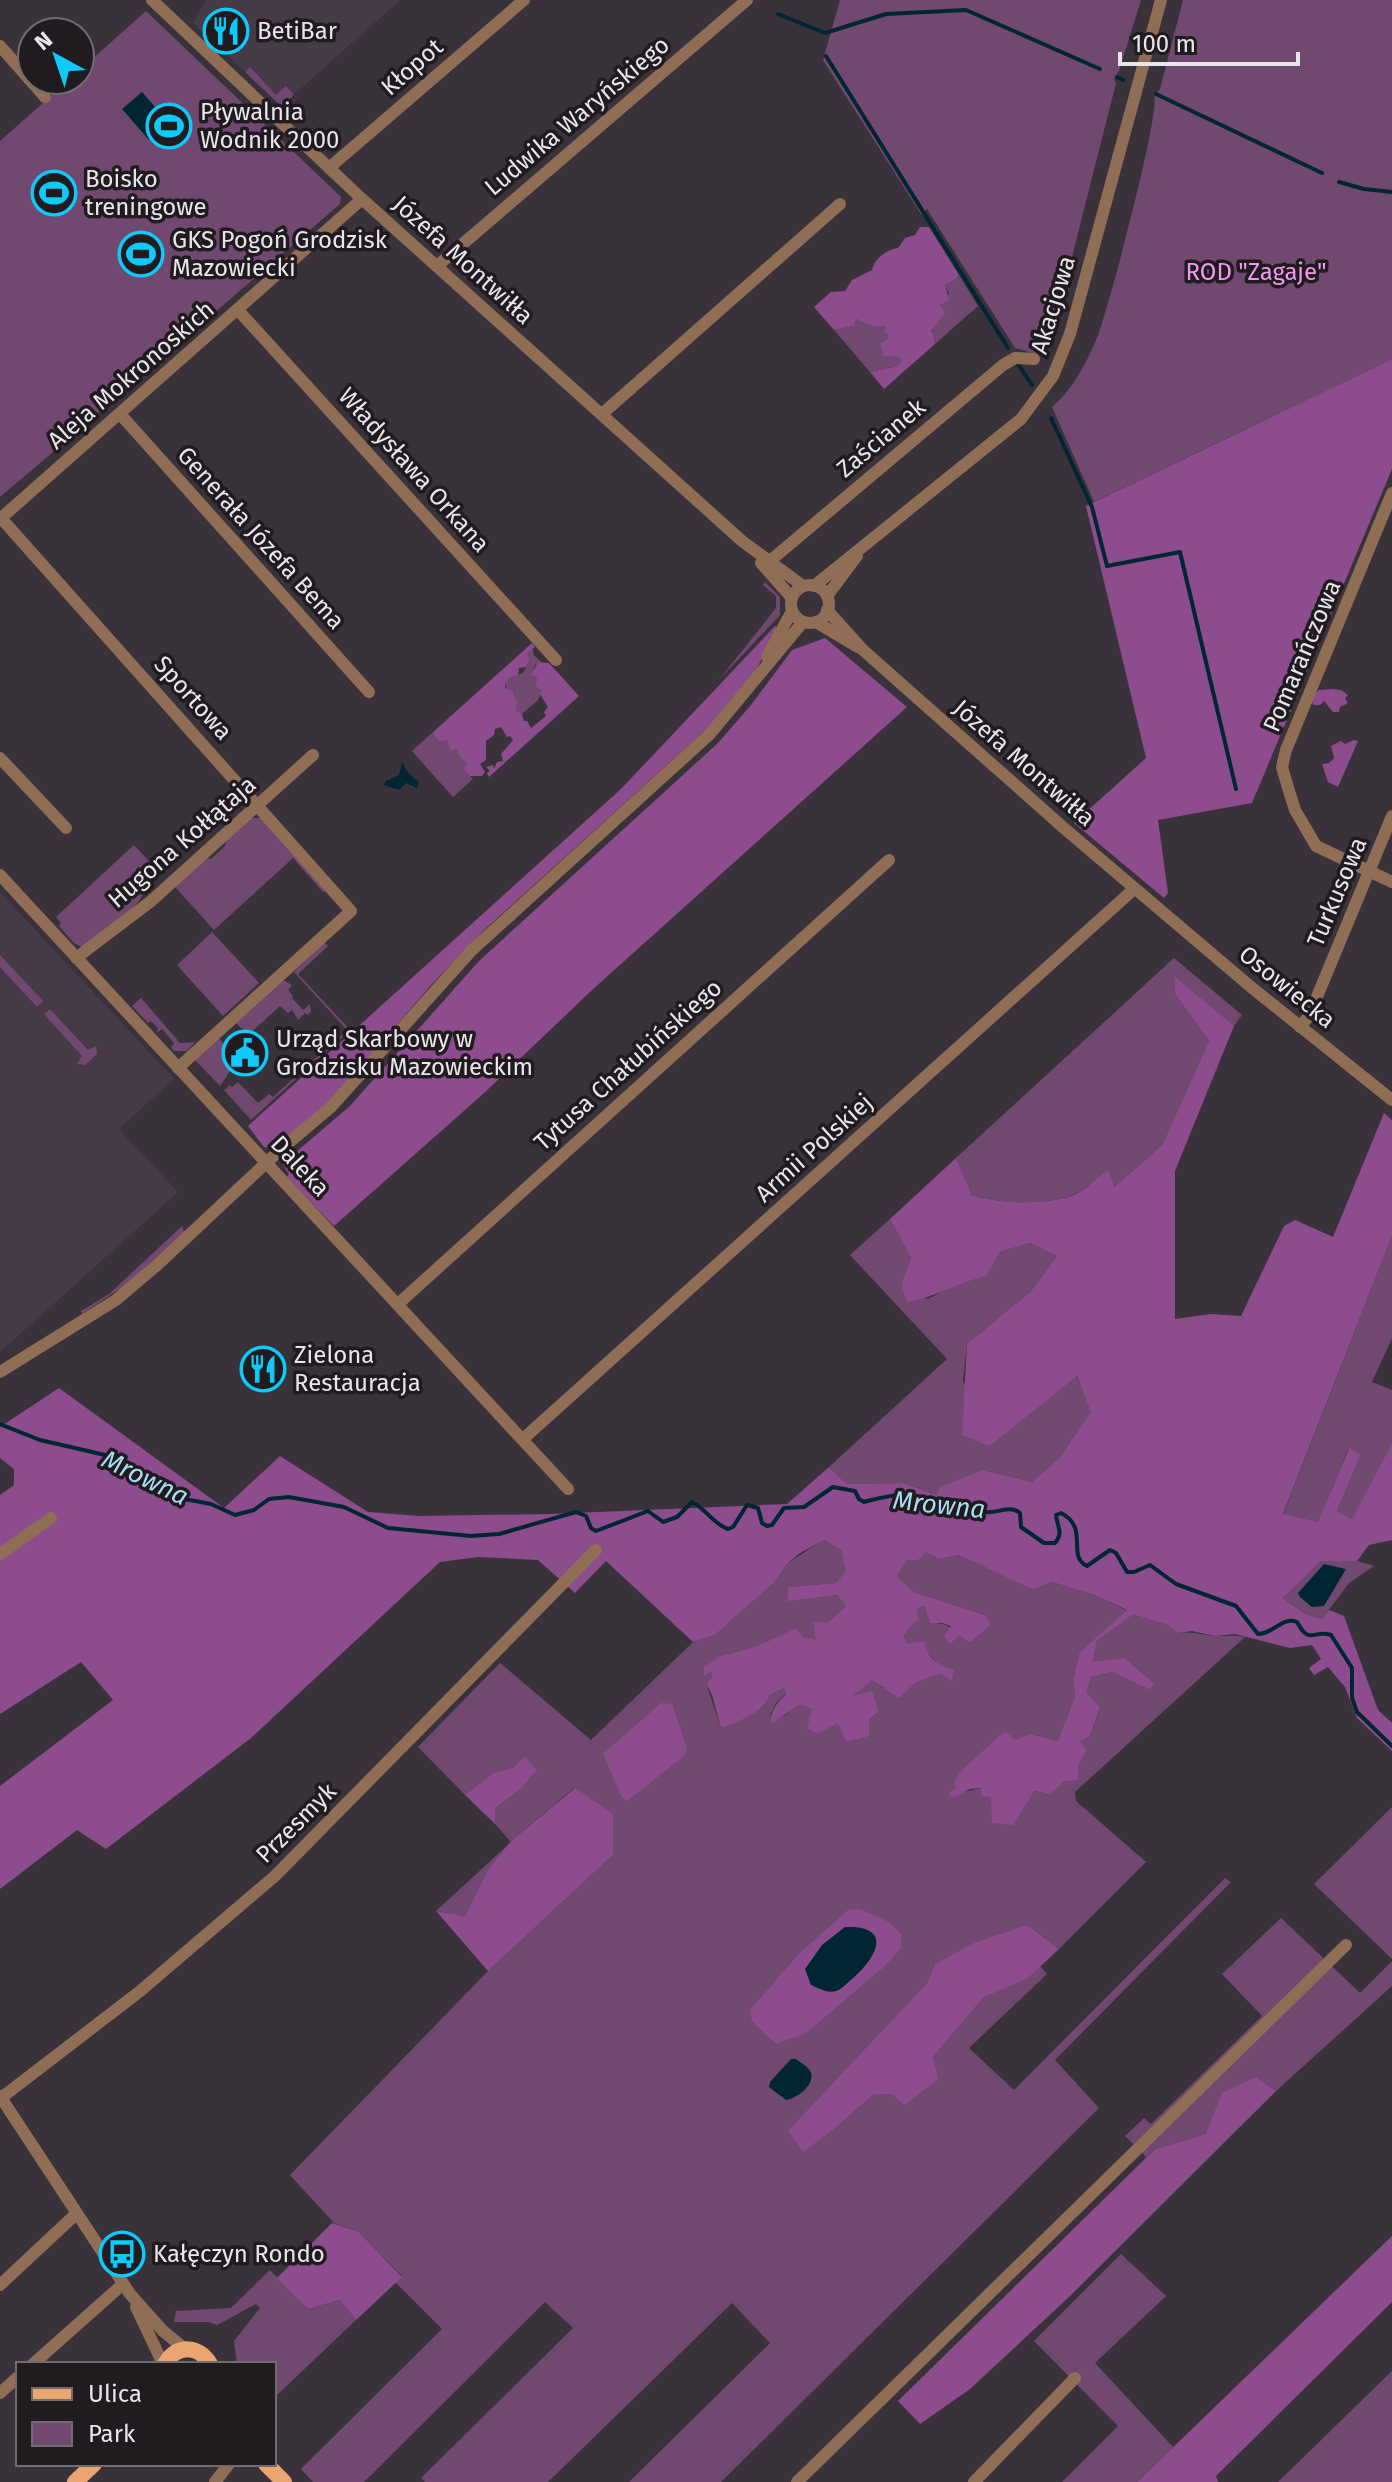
<svg xmlns="http://www.w3.org/2000/svg" width="1392" height="2482" font-family="'Fira Sans',sans-serif">
<style>
.built{fill:#463a46}
.green{fill:#714970}
.forest{fill:#8d4c8e}
.water{fill:#002634}
.lines{fill:none;stroke-linecap:round;stroke-linejoin:round}
.stream{stroke:#002634;stroke-width:4}
.minor{stroke:#906e56;stroke-width:12}
.major{stroke:#eaa571;stroke-width:16}
.labels{text-anchor:middle;dominant-baseline:central;stroke-width:7;stroke-linejoin:round;paint-order:stroke}
.poi-label{font-size:24px;fill:#eae5ea;stroke:#1f1b1f;text-anchor:start}
.street-label{font-size:24px;fill:#eae5ea;stroke:#1f1b1f}
.park-label{font-size:24px;fill:#f298f1;stroke:#1f1b1f}
.water-label{font-size:26px;font-style:italic;fill:#a9ddf4;stroke:#1f1b1f}
</style>
<rect width="100%" height="100%" fill="#3a323a"/>
<g class="built">
<path d="M206 0H400L281 106 193 23Z"/>
<path d="M0 892 174 1079 122 1126 120 1131 178 1192 0 1352Z"/>
</g>
<g class="green">
<path d="M840 0H1141L1119 71 1114 79 1116 83 1058 312 1036 354 1015 348 927 209 921 214 823 60Z"/>
<path d="M1183 0H1392V359L1094 502 1052 407C1072 391 1089 359 1098 335 1109 306 1161 112 1154 95L1160 89Z"/>
<path d="M146 11 341 197 340 204 140 377C124 381 111 395 99 406V413L0 497V141L69 80H80V70Z"/>
<path d="M250 67 276 95 286 86 294 95 281 106 245 72Z"/>
<path d="M959 275 978 306 935 344C929 326 937 307 949 294L945 285 954 281Z"/>
<path d="M856 319 872 326 886 325C890 339 890 352 903 360L898 366 870 372 834 330 852 326Z"/>
<path d="M765 582 780 597V615L719 680 776 608V596L763 585Z"/>
<path d="M529 650H533L534 655 541 662 535 665 532 675 537 677 542 691 538 700 522 714 515 710 505 684 510 678 523 673 530 659 527 654Z"/>
<path d="M432 733 440 742 447 740 467 762 465 770 473 779 453 797 412 751Z"/>
<path d="M251 818H262L326 891 323 892 293 858 214 930 175 887 206 858 211 859 225 846 226 841Z"/>
<path d="M134 845 160 873 134 907 84 948 74 943 59 926 61 923 56 917Z"/>
<path d="M212 932 259 983 223 1016 177 965Z"/>
<path d="M324 942 328 946 298 974 350 1030 251 1120 224 1090 230 1085 232 1087 238 1082 258 1103 269 1094 273 1097 347 1030 294 972Z"/>
<path d="M0 955 43 1001 37 1007 0 967Z"/>
<path d="M1174 958 1242 1015 1234 1026 1174 977 1175 994 1209 1041 1162 1145 1113 1188 1108 1171C1098 1178 1088 1188 1077 1193 1052 1206 998 1204 972 1195L956 1158Z"/>
<path d="M283 980 292 985 288 990 293 996 292 998 303 1010 310 1004 311 1012 307 1015 305 1013 298 1020 292 1010 288 1013 280 1006 248 1035 236 1023Z"/>
<path d="M141 998 180 1043 195 1042 187 1051H174L171 1047 174 1043 162 1029 157 1033 158 1028 151 1021 148 1023 132 1006Z"/>
<path d="M50 1009 88 1050 96 1046 97 1054 85 1065 77 1064 82 1056 44 1014Z"/>
<path d="M219 1038 229 1050 222 1057 232 1068 220 1086 194 1059Z"/>
<path d="M890 1219 911 1258 901 1284 928 1299 961 1281 985 1276 1000 1252 1030 1243 1057 1256 1031 1291 967 1344 963 1381 990 1446 1076 1375 1092 1412 1060 1457 1032 1482 983 1470 938 1495 904 1483 847 1484 829 1467 947 1359 850 1255Z"/>
<path d="M182 1226 184 1232 127 1284 82 1314 81 1311 109 1294Z"/>
<path d="M1392 1236V1338L1372 1382 1392 1390V1443L1352 1520 1337 1511 1361 1454 1348 1449 1318 1523 1283 1515Z"/>
<path d="M823 1540 841 1549 847 1571 836 1583 788 1587 787 1600 837 1595 846 1606 827 1623 817 1641 804 1637 796 1628 757 1646 721 1656 705 1675 710 1671 713 1677 706 1683 721 1728C738 1721 764 1713 770 1695L784 1688 786 1693 776 1703 770 1715 784 1716 800 1703 839 1722 846 1742 879 1711 872 1692 851 1698 872 1679 883 1688 915 1683 940 1674 952 1680 926 1651 907 1644 904 1636 916 1609 924 1606 930 1623C944 1623 950 1625 959 1635L985 1615 914 1592 897 1576 905 1560 926 1551 939 1559 959 1555 1033 1590 1052 1582 1094 1595 1128 1611 1079 1653 1073 1680 1075 1697 1068 1721 1058 1741 1031 1734 958 1793 982 1788 992 1797V1823L1025 1804 1034 1791 1050 1794 1078 1765 1080 1742 1090 1736 1100 1708 1085 1692 1091 1677 1112 1672 1150 1690 1155 1684 1125 1658 1093 1663 1097 1641 1133 1613 1168 1625 1178 1633C1193 1631 1204 1636 1218 1636 1228 1636 1236 1635 1245 1637L1075 1792 1076 1801 1146 1862 1059 1949 1027 1925 935 1964 927 1983 789 2131 803 2151 833 2130 873 2095 892 2094 933 2057 983 1998 1027 1979 1040 1966 1047 1974 969 2048 1014 2090 1225 1878 1231 1882 1055 2060 1099 2108 721 2482H629L770 2343 732 2303 548 2482H425L421 2478 573 2328 545 2302 364 2482H313L301 2469 442 2329 395 2282 402 2276 359 2232 334 2223 290 2175 488 1971 613 1855 574 1788 511 1841 489 1868 465 1916 436 1911 511 1842 495 1824V1808L517 1792 525 1758 514 1767 493 1773 465 1795 418 1747 500 1663 591 1740 693 1642 715 1635 774 1583 787 1564Z"/>
<path d="M1321 1561H1357L1374 1566 1349 1583 1322 1619 1305 1614 1283 1598Z"/>
<path d="M1392 1807V1959L1314 1884Z"/>
<path d="M1281 1918 1360 1993 1392 1961V1986L1276 2091 1256 2077 1206 2134 1155 2149 1146 2157 1125 2136 1144 2118 1151 2124 1262 2016 1222 1974Z"/>
<path d="M1121 2254 1166 2296 1095 2363 1173 2447 1137 2482H1062L1118 2426 1034 2341Z"/>
<path d="M270 2270 308 2309 340 2300 356 2320 274 2398V2364H237L234 2341 260 2308 256 2304 217 2325 209 2322H174L176 2311 231 2308Z"/>
<path d="M1392 2371V2482H1278Z"/>
</g>
<g class="forest">
<path d="M920 227H929L959 275 954 281 945 285 949 300 940 305 945 313 932 330 935 344 884 389 870 372 898 366 902 360 896 356H884L880 344 888 339V334L884 332 886 326H872L856 319 853 326 834 330 814 307 831 292 845 291 852 280 872 270C875 258 886 250 898 248L905 238 915 235Z"/>
<path d="M1392 359V469L1252 803 1158 820 1168 893 1164 898 1074 823 1146 758 1086 506Z"/>
<path d="M775 626 778 628 756 670 711 725 482 932 433 983 330 1101 278 1145 275 1142 268 1148 264 1147 248 1126 621 789Z"/>
<path d="M825 638 907 707 591 991 483 1094 334 1226 287 1177 289 1174 282 1164 350 1106 479 961 718 743 751 705 792 650Z"/>
<path d="M532 643 535 647 527 654 530 659 526 667 519 668 518 675 510 678 505 684V688L514 692 513 695 517 702 515 710 522 714 524 721H527L531 728 546 716 544 712 548 707 540 694 542 690 536 686 537 677 531 675 538 662 549 663 579 696 489 777 487 773 490 771 486 767 493 765 494 769 497 762 503 761 501 754 513 740 510 736 507 737 501 727 495 729 494 735 486 741V760L480 764 485 772 482 776H470L464 770 467 762 462 759 456 749 451 751 447 740 440 742 432 733Z"/>
<path d="M1332 689 1341 690 1348 695 1345 698 1348 703 1340 707 1339 712H1333L1324 701 1320 705H1313L1311 697 1319 690Z"/>
<path d="M1354 740 1358 741 1338 787 1328 782 1322 764 1329 763 1334 758 1331 746 1341 741 1345 744Z"/>
<path d="M1174 976 1234 1026 1175 1171V1319L1211 1314 1241 1316 1284 1226 1295 1220 1333 1237 1384 1113 1392 1120V1236L1283 1514 1318 1522 1349 1448 1361 1454 1337 1511 1352 1519 1392 1443V1540L1369 1545 1357 1561H1321L1283 1598 1305 1614 1322 1619 1329 1610 1344 1616 1378 1710 1392 1723V1751L1357 1718 1345 1687 1328 1667 1314 1675 1309 1668 1321 1659 1312 1645 1290 1648 1235 1634 1215 1636 1192 1631 1178 1633 1168 1625 1133 1614 1097 1641 1093 1662 1125 1658 1155 1684 1150 1690 1112 1672 1091 1677 1086 1692 1100 1707 1090 1736 1080 1742 1087 1750 1078 1765V1780L1064 1781 1050 1794 1034 1791 1013 1825 992 1823 991 1797 981 1796V1788L970 1789 952 1798 949 1794 956 1787 954 1782 962 1770 1005 1731 1015 1740 1031 1734 1058 1741 1075 1697 1073 1680 1079 1653 1127 1610 1094 1595 1052 1582 1033 1590 959 1555 939 1559 926 1552 918 1560H906L897 1576 914 1592 985 1615 991 1625 970 1642 959 1635 950 1644 944 1636 951 1626 942 1623H930L924 1606 917 1609 919 1619 910 1626 904 1636 907 1644 924 1641C928 1659 937 1665 954 1670L952 1681 940 1674 915 1683 899 1698 872 1680 853 1696 872 1691 879 1711 869 1720V1736L846 1742 838 1723 817 1734 807 1728 812 1709 800 1704 771 1724C770 1710 777 1703 786 1694L784 1688 770 1695C764 1713 738 1722 721 1728L712 1695 706 1683 712 1678 711 1672 704 1676V1667L721 1656 757 1646 796 1628 804 1637 816 1640 813 1622 827 1623 846 1606 837 1595 787 1601 788 1587 836 1583 846 1571 841 1550 824 1540 800 1553 787 1564 774 1583 715 1635 693 1642 606 1561 575 1593 538 1560 478 1557 440 1562 251 1738 106 1849 77 1830 0 1889V1786L113 1700 81 1662 0 1714V1495L14 1485V1469L0 1458V1427L59 1388 224 1508 280 1456 368 1512 419 1516 550 1514 787 1504 829 1467 847 1484 904 1483 937 1495 940 1487 983 1470 1032 1482 1060 1457 1091 1412 1077 1376 990 1446 962 1435 967 1344 1031 1291 1057 1256 1030 1243 1000 1252 986 1276C958 1282 935 1298 907 1302L901 1284 911 1258 890 1219 956 1158 972 1195C998 1204 1053 1206 1078 1193 1088 1188 1098 1177 1108 1170L1114 1187 1162 1145 1209 1041 1175 994Z"/>
<path d="M661 1703 672 1704 687 1748 684 1756 627 1801 622 1798 603 1754Z"/>
<path d="M525 1757 537 1770 517 1792 495 1808V1824L465 1795 493 1773 514 1767Z"/>
<path d="M575 1788 613 1814V1855L488 1971 436 1911 465 1916 489 1868 511 1841Z"/>
<path d="M860 1909 889 1922 901 1934V1948L885 1966 806 2033 776 2044 752 2021 750 2010 798 1955 848 1910Z"/>
<path d="M1027 1925 1059 1949 1027 1979 983 1998 933 2057 938 2079 905 2105 892 2094 873 2095 833 2130 803 2152 788 2131 927 1983 935 1964 974 1943Z"/>
<path d="M1256 2077 1276 2091 1069 2297 970 2389 920 2424 898 2401 1155 2149 1206 2134 1222 2093Z"/>
<path d="M332 2223 359 2232 402 2277 356 2320 340 2300 308 2309 277 2278Z"/>
<path d="M1392 2236V2302L1216 2476 1218 2482H1137Z"/>
</g>
<g class="water">
<path d="M142 92 169 123 149 140 122 109Z"/>
<path d="M402 762 409 774 419 782 417 788 406 783 399 790 384 785 386 781 399 775Z"/>
<path d="M1324 1564 1346 1569 1324 1606 1312 1607 1300 1597 1298 1593Z"/>
<path d="M845 1927C895 1925 876 1959 852 1979 847 1983 841 1990 836 1991 828 1994 818 1988 811 1985L805 1969 822 1945Z"/>
<path d="M791 2059H796C801 2063 809 2067 811 2073 815 2085 796 2099 786 2100L769 2087 770 2082Z"/>
</g>
<g class="lines">
<g class="stream">
<path d="M778 14 825 33 886 14 966 10 1100 69"/>
<path d="M826 56 1008 348"/>
<path d="M1117 77 1123 80"/>
<path d="M1156 94 1322 173"/>
<path d="M1339 182 1364 189 1392 192"/>
<path d="M1018 364 1032 385"/>
<path d="M1051 418 1092 507 1107 566 1180 552 1236 789"/>
<path d="M0 1424 40 1440 114 1457 179 1498 211 1504 235 1515 254 1510 269 1499 289 1497 344 1507 388 1528 471 1536 499 1534 576 1512 586 1516 591 1528 596 1531 648 1511 663 1522 677 1517 692 1502C705 1508 713 1524 728 1529L733 1527 747 1505 758 1508 762 1523 767 1526 772 1525 784 1508 804 1507 833 1487 855 1491 859 1499 864 1502C876 1499 889 1495 902 1495 929 1496 957 1508 984 1512 998 1514 1009 1504 1020 1513L1021 1527 1044 1543H1055C1064 1532 1057 1527 1056 1515L1061 1513C1090 1528 1066 1556 1087 1566L1110 1550 1116 1553 1127 1572H1134L1150 1565 1176 1584 1236 1606 1258 1634C1274 1634 1282 1616 1297 1622 1310 1646 1313 1629 1331 1635L1352 1668V1698L1357 1712 1392 1746"/>
</g>
<g class="minor">
<path d="M152 0 362 199 742 541 803 586"/>
<path d="M0 46 45 97"/>
<path d="M329 168 524 0"/>
<path d="M437 266 747 0"/>
<path d="M238 310 556 660"/>
<path d="M120 414 369 692"/>
<path d="M602 414 840 204"/>
<path d="M1392 493 1286 750 1282 767 1289 791 1295 810 1316 846 1392 882"/>
<path d="M0 517 351 911 178 1068"/>
<path d="M0 519 362 199"/>
<path d="M761 563 792 598"/>
<path d="M764 566 1003 365 1015 358 1034 359"/>
<circle cx="810" cy="604" r="19"/>
<path d="M814 586 1021 419 1053 376 1070 334 1161 0"/>
<path d="M827 596 857 556"/>
<path d="M827 610 863 650 1065 829 1251 987 1392 1100"/>
<path d="M816 622 858 647"/>
<path d="M767 657 792 611"/>
<path d="M0 758 66 828"/>
<path d="M0 875 568 1489"/>
<path d="M76 958 150 902 313 755"/>
<path d="M1300 1027 1309 1016 1392 816"/>
<path d="M398 1304 889 860"/>
<path d="M0 1372 116 1300 156 1266 279 1151 331 1107 472 950 710 734 803 622"/>
<path d="M523 1439 1134 889"/>
<path d="M0 1554 51 1518"/>
<path d="M0 2096 130 2294 163 2331 185 2349"/>
<path d="M1 2098 139 1992 275 1876 596 1550"/>
<path d="M0 2285 76 2214"/>
<path d="M136 2307 163 2364"/>
<path d="M33 2364 123 2284"/>
<path d="M0 2393 18 2377"/>
<path d="M215 2482 229 2464"/>
<path d="M797 2482 1346 1945"/>
<path d="M974 2482 1075 2378"/>
</g>
<g class="major">
<path d="M165 2364C177 2344 199 2345 210 2364"/>
<path d="M266 2464 284 2482"/>
<path d="M75 2482 94 2464"/>
</g>
</g>
<defs>
<g id="restaurant-ring" transform="scale(2.3)"><circle r="9.5" fill="#1f1b1f" stroke="#0dcafa" stroke-width="1.5"/><path d="M-5-6h1v4h1v-4h1v4h1v-4h1v5L-1.5 .5V6h-2V.5L-5-1ZM5-6V6H3V1.5H1.5Q1.5-4 5-6Z" fill="#0dcafa"/></g>
<g id="stadium-ring" transform="scale(2.3)"><circle r="9.5" fill="#1f1b1f" stroke="#0dcafa" stroke-width="1.5"/><path d="M0-5a6.5 5 0 1 0 0 10a6.5 5 0 1 0 0-10ZM-3.5-1.8h7v3.6h-7Z" fill="#0dcafa"/></g>
<g id="civic-ring" transform="scale(2.3)"><circle r="9.5" fill="#1f1b1f" stroke="#0dcafa" stroke-width="1.5"/><path d="M-.6-6.5H3V-4.5H.6V-3L4-1V1h2V6H-6V1h2V-1L-.6-3ZM-1.2 2.5V6h2.4V2.5Z" fill="#0dcafa"/></g>
<g id="bus-ring" transform="scale(2.3)"><circle r="9.5" fill="#1f1b1f" stroke="#0dcafa" stroke-width="1.5"/><path d="M-5-6H5V4H4V6H2V4H-2V6H-4V4H-5ZM-3.5-4V0h7V-4ZM-3.5 1.2v1.5H-2V1.2ZM2 1.2v1.5H3.5V1.2Z" fill="#0dcafa"/></g>
</defs>
<g fill-rule="evenodd">
<use href="#restaurant-ring" x="226" y="31"/>
<use href="#stadium-ring" x="169" y="126"/>
<use href="#stadium-ring" x="54" y="193"/>
<use href="#stadium-ring" x="141" y="254"/>
<use href="#civic-ring" x="245" y="1053"/>
<use href="#restaurant-ring" x="263" y="1369"/>
<use href="#bus-ring" x="122" y="2254"/>
</g>
<g class="labels">
<g class="poi-label">
<text x="257" y="31">BetiBar</text>
<text x="200" y="112">Pływalnia<tspan x="200" dy="28">Wodnik 2000</tspan></text>
<text x="85" y="179">Boisko<tspan x="85" dy="28">treningowe</tspan></text>
<text x="172" y="240">GKS Pogoń Grodzisk<tspan x="172" dy="28">Mazowiecki</tspan></text>
<text x="276" y="1039">Urząd Skarbowy w<tspan x="276" dy="28">Grodzisku Mazowieckim</tspan></text>
<text x="294" y="1355">Zielona<tspan x="294" dy="28">Restauracja</tspan></text>
<text x="153" y="2254">Kałęczyn Rondo</text>
</g>
<g class="street-label">
<text transform="translate(412 67) rotate(-41)">Kłopot</text>
<text transform="translate(577 116) rotate(-40)">Ludwika Waryńskiego</text>
<text transform="translate(463 260) rotate(42)">Józefa Montwiłła</text>
<text transform="translate(1053 305) rotate(-73)">Akacjowa</text>
<text transform="translate(131 375) rotate(-41)">Aleja Mokronoskich</text>
<text transform="translate(881 438) rotate(-40)">Zaścianek</text>
<text transform="translate(414 470) rotate(48)">Władysława Orkana</text>
<text transform="translate(261 538) rotate(48)">Generała Józefa Bema</text>
<text transform="translate(1302 656) rotate(-67)">Pomarańczowa</text>
<text transform="translate(193 698) rotate(48)">Sportowa</text>
<text transform="translate(1024 763) rotate(41)">Józefa Montwiłła</text>
<text transform="translate(182 842) rotate(-41)">Hugona Kołłątaja</text>
<text transform="translate(1337 892) rotate(-67)">Turkusowa</text>
<text transform="translate(1287 987) rotate(39)">Osowiecka</text>
<text transform="translate(628 1065) rotate(-42)">Tytusa Chałubińskiego</text>
<text transform="translate(814 1148) rotate(-42)">Armii Polskiej</text>
<text transform="translate(300 1166) rotate(47)">Daleka</text>
<text transform="translate(296 1823) rotate(-45)">Przesmyk</text>
</g>
<g class="park-label">
<text x="1256" y="272">ROD "Zagaje"</text>
</g>
<g class="water-label">
<text transform="translate(145 1478) rotate(26)">Mrowna</text>
<text transform="translate(939 1505) rotate(6)">Mrowna</text>
</g>
</g>
<rect x="16" y="2362" width="260" height="104" fill="#1f1b1f" stroke="#706c70" stroke-width="2"/>
<rect x="32" y="2388" width="40" height="12" fill="#eaa571" stroke="#706c70" stroke-width="2"/>
<text x="88" y="2402" font-size="24" fill="#eae5ea">Ulica</text>
<rect x="32" y="2422" width="40" height="24" fill="#714970" stroke="#706c70" stroke-width="2"/>
<text x="88" y="2442" font-size="24" fill="#eae5ea">Park</text>
<g transform="translate(56 56) rotate(320)"><circle r="38" fill="#1f1b1f" stroke="#706c70" stroke-width="2"/>
<path d="M0-6L14 30L0 20L-14 30Z" fill="#0dcafa"/>
<text y="-12" font-size="22" font-weight="bold" text-anchor="middle" fill="#eae5ea">N</text>
</g>
<path d="M1120 52v12h178v-12" fill="none" stroke="#eae5ea" stroke-width="4"/>
<text x="1132" y="52" font-size="24" fill="#eae5ea" stroke="#1f1b1f" stroke-width="6" paint-order="stroke">100 m</text>
</svg>
